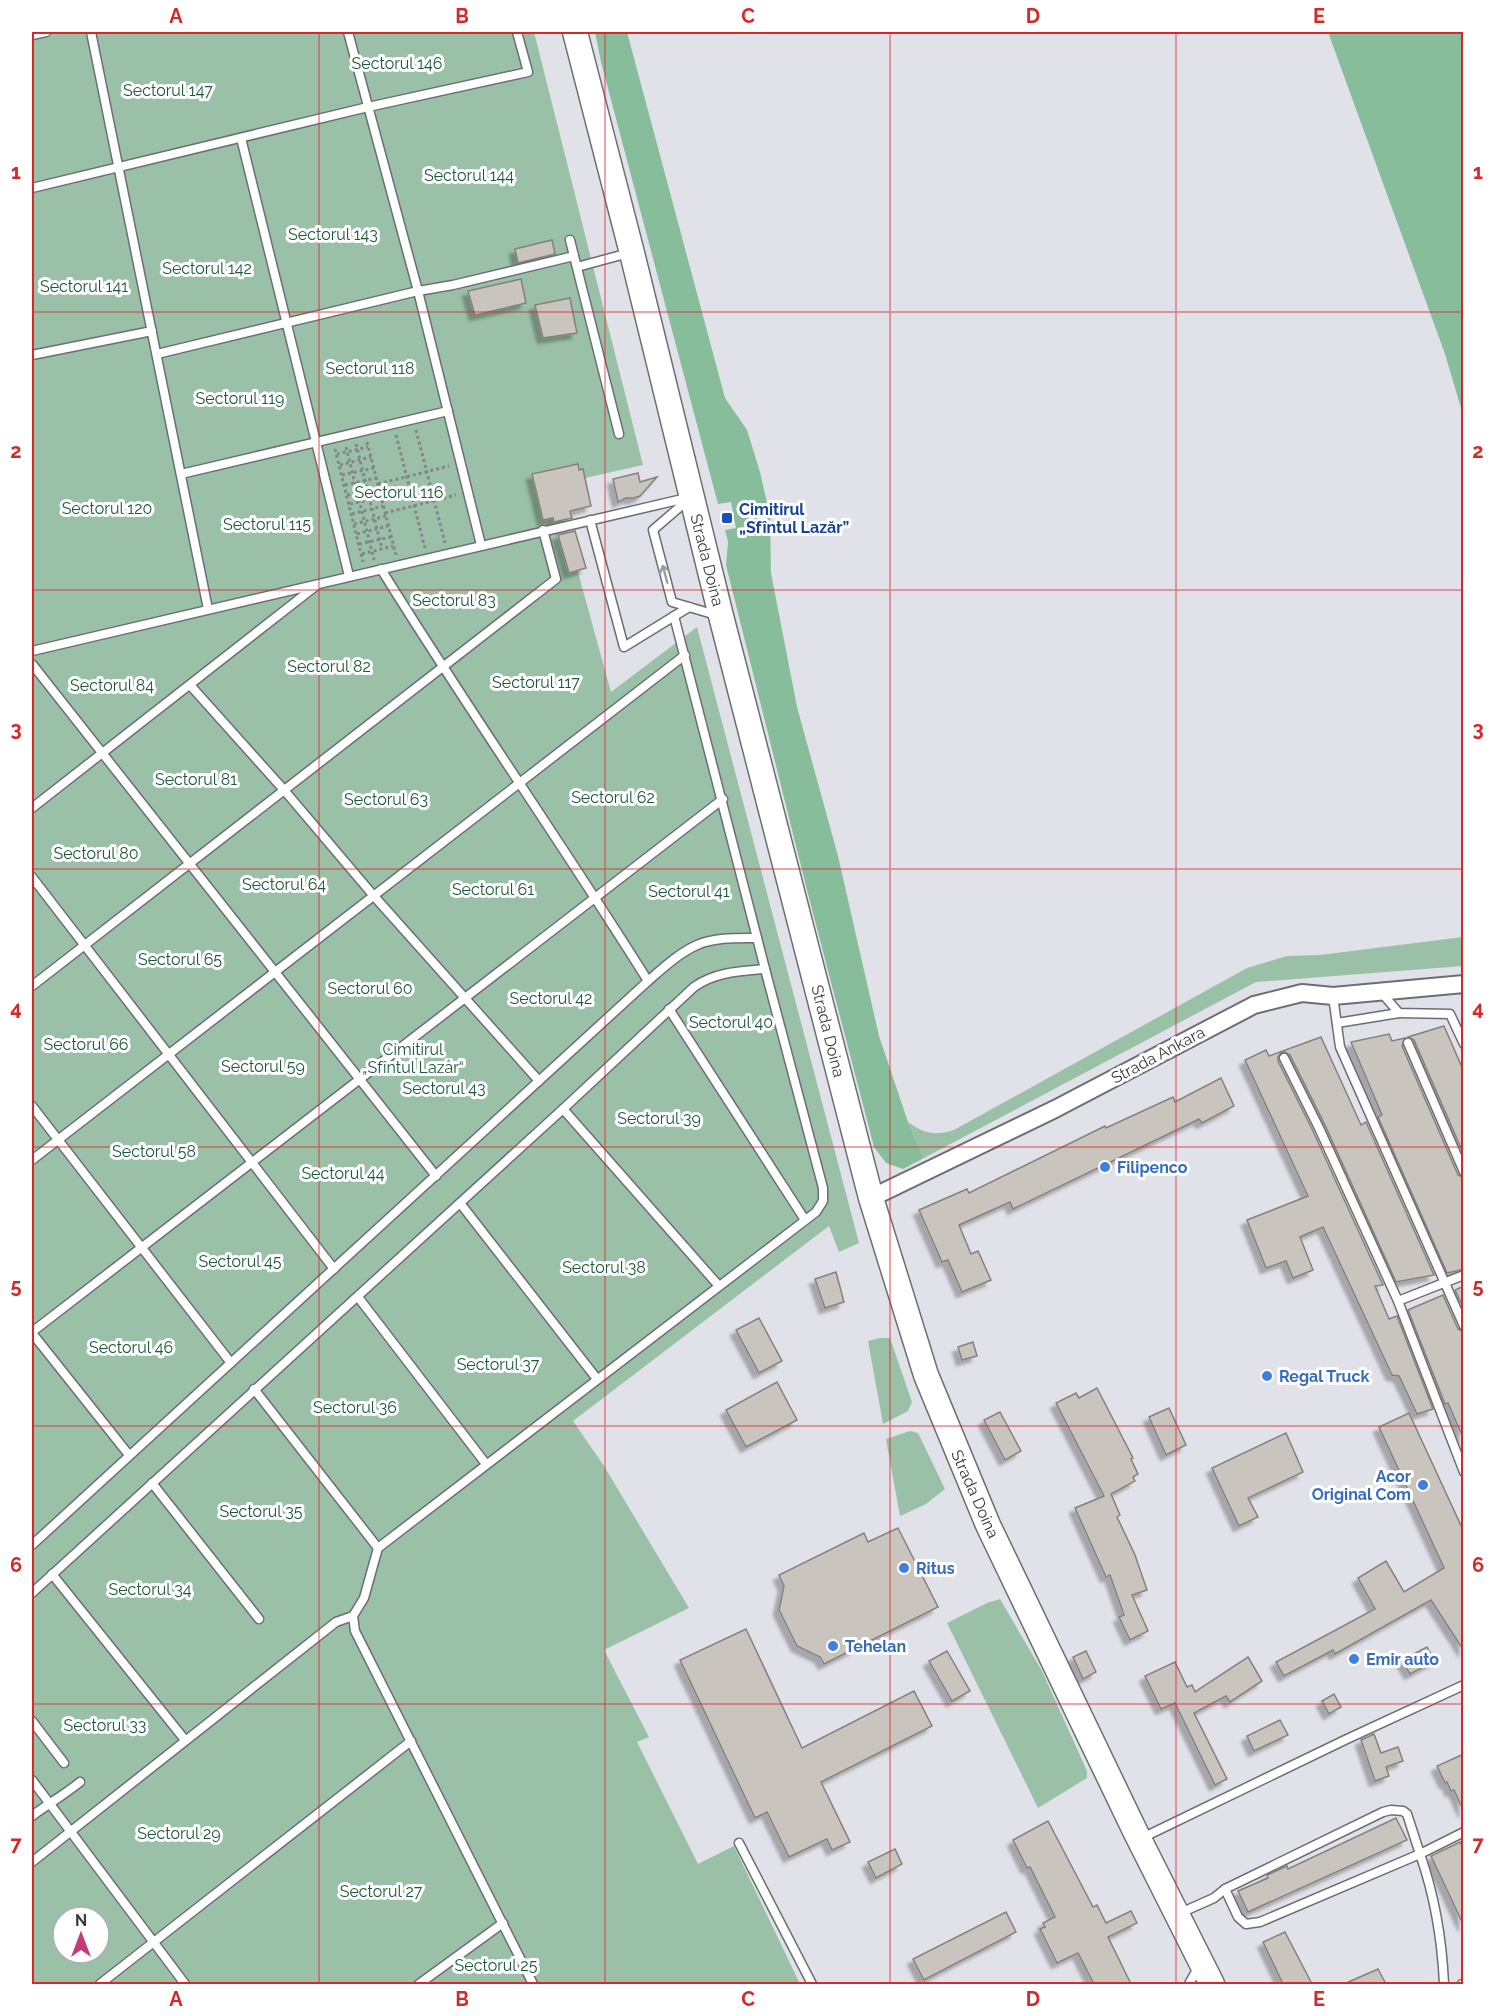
<svg xmlns="http://www.w3.org/2000/svg" width="1495" height="2016" font-family="Raleway,sans-serif">
<style>
.green{fill:#9ac0a7;fill-rule:evenodd}
.forest{fill:#87bd9a}
.building{fill:#cac4bf;stroke:#85807b;stroke-width:1.5;filter:url(#shadow)}
.lines{fill:none;stroke-linecap:round;stroke-linejoin:round}
.service-casing{stroke:#6d6e74;stroke-width:11}
.minor-casing{stroke:#6d6e74;stroke-width:20}
.secondary-casing{stroke:#6d6e74;stroke-width:27}
.path{stroke:#85868b;stroke-width:3;stroke-dasharray:3 3;stroke-linecap:butt}
.service{stroke:#fff;stroke-width:8}
.minor{stroke:#fff;stroke-width:16}
.secondary{stroke:#fff;stroke-width:24}
.oneway{stroke:#9c9c9e}
.grid{fill:none;stroke:#d62828;stroke-width:1.5;stroke-opacity:0.55}
.transit-dot{fill:#1a4fb4;stroke:#fff;stroke-width:2}
.shop-dot{fill:#3f7fe0;stroke:#fff;stroke-width:2}
.labels{text-anchor:middle;dominant-baseline:central;stroke-width:6;stroke-linejoin:round;paint-order:stroke}
.park-label{font-size:16px;fill:#1b5937;stroke:#fff}
.transit-label{font-size:16px;font-weight:bold;fill:#164399;stroke:#fff;text-anchor:start}
.street-label{font-size:16px;fill:#38393c;stroke:#fff}
.shop-label{font-size:16px;font-weight:bold;fill:#366cbe;stroke:#fff;text-anchor:start}
.neatline{fill:none;stroke:#d62828;stroke-width:2}
.grid-label{font-size:20px;text-anchor:middle;font-weight:bold;fill:#d62828}
</style>
<defs>
<filter id="shadow"><feDropShadow dx="-5.5" dy="5.5" stdDeviation="1.5" flood-color="#0004"/></filter>
</defs>
<rect width="100%" height="100%" fill="#e1e2e9"/>
<g class="green">
<path d="M32 32H534L643 465 554 485 611 692 697 627 859 1243 839 1252 829 1226 573 1421 604 1466 689 1608 604 1650 649 1737 637 1742 698 1864 734 1846 800 1984H32ZM63 1917H99V1953H63Z"/>
<path d="M1463 937V966L1256 982 924 1158 908 1122C925 1134 935 1136 954 1130L1247 968 1287 956 1320 955Z"/>
<path d="M880 1338H890L912 1402 908 1411 883 1424 868 1341Z"/>
<path d="M910 1431 918 1433 945 1489 926 1504 900 1516 886 1439Z"/>
<path d="M1000 1599 1042 1671 1087 1771V1778L1038 1808 947 1623 987 1603Z"/>
</g>
<g class="forest">
<path d="M595 32H627L725 398 747 430 760 472 770 516 771 573 797 707 838 856 879 1036 908 1122 924 1158 903 1169 886 1163 874 1147 807 890 726 565 728 542 725 530 736 528 731 502 718 504 601 62Z"/>
<path d="M1328 32H1463V415L1445 354Z"/>
</g>
<g class="building">
<path d="M552 240 555 254 518 263 515 249Z"/>
<path d="M521 279 526 303 475 315 468 291Z"/>
<path d="M570 298 577 333 543 338 535 305Z"/>
<path d="M578 464 579 470 583 469 591 506 570 511 572 518 554 522 553 518 543 520 532 474Z"/>
<path d="M638 473 640 482 657 477 640 496 634 498H626L618 502 613 479Z"/>
<path d="M575 531 586 568 569 573 558 535Z"/>
<path d="M1444 1026 1464 1072V1155L1414 1040 1408 1037Z"/>
<path d="M1389 1034 1392 1041 1405 1038 1402 1046 1458 1175 1464 1178V1269L1456 1271 1447 1273 1378 1117 1382 1115 1351 1042Z"/>
<path d="M1321 1037 1361 1125 1366 1122 1434 1275 1396 1282 1325 1125 1290 1055 1285 1052 1281 1053 1278 1057V1061L1313 1131 1383 1285 1375 1286 1389 1319 1397 1316 1433 1409 1417 1414 1399 1376 1392 1375 1323 1227 1300 1237 1313 1270 1293 1278 1286 1261 1266 1268 1247 1220 1308 1196 1245 1060 1266 1050 1269 1056Z"/>
<path d="M1221 1078 1234 1106 1202 1123 1199 1119 1187 1125 1013 1209 1010 1202 959 1225 971 1254 978 1251 991 1280 962 1292 948 1260 942 1262 919 1210 967 1189 969 1193 1105 1126 1106 1128 1173 1097 1175 1102Z"/>
<path d="M836 1272 844 1302 825 1308 815 1279Z"/>
<path d="M1464 1286V1309L1455 1290Z"/>
<path d="M1443 1295 1458 1329 1464 1332V1440L1448 1403 1445 1404 1408 1310Z"/>
<path d="M759 1318 782 1361 759 1373 736 1330Z"/>
<path d="M973 1342 977 1356 962 1360 958 1347Z"/>
<path d="M777 1382 797 1420 746 1447 726 1410Z"/>
<path d="M1097 1388 1133 1458 1131 1459 1138 1474 1133 1477 1135 1481 1111 1494 1120 1515 1117 1517 1135 1555 1147 1590 1132 1595 1148 1631 1130 1640 1119 1617 1124 1615 1110 1575 1106 1577 1075 1508 1104 1496 1056 1403 1076 1393 1079 1398Z"/>
<path d="M1169 1408 1186 1445 1166 1455 1149 1417Z"/>
<path d="M1000 1412 1021 1451 1005 1460 984 1420Z"/>
<path d="M1409 1413 1464 1532V1651L1431 1600 1335 1654 1333 1650 1284 1676 1276 1662 1375 1609 1358 1578 1386 1561 1404 1592 1444 1568 1379 1427Z"/>
<path d="M1286 1433 1303 1472 1248 1498 1258 1517 1239 1526 1212 1468Z"/>
<path d="M898 1528 938 1607 824 1664 820 1657 797 1646 779 1610 784 1586 779 1575 864 1533 868 1542Z"/>
<path d="M746 1629 802 1748 914 1691 932 1726 821 1782 850 1842 832 1850 827 1839 789 1857 767 1812 755 1818 680 1660Z"/>
<path d="M1427 1647 1435 1661 1410 1674 1402 1660Z"/>
<path d="M947 1651 970 1691 952 1701 929 1661Z"/>
<path d="M1086 1651 1096 1672 1083 1679 1073 1657Z"/>
<path d="M1248 1657 1262 1681 1230 1702 1226 1696 1194 1713 1227 1779 1215 1785 1175 1703 1161 1709 1145 1676 1175 1662 1187 1687 1192 1685 1195 1692Z"/>
<path d="M1334 1694 1341 1707 1329 1714 1322 1701Z"/>
<path d="M1280 1720 1288 1735 1254 1751 1247 1736Z"/>
<path d="M1374 1734 1381 1753 1398 1747 1403 1761 1386 1767 1389 1776 1375 1781 1361 1740Z"/>
<path d="M1464 1754V1812L1454 1790 1451 1791 1447 1782 1445 1783 1437 1766Z"/>
<path d="M1396 1818 1407 1840 1248 1912 1238 1891 1268 1878 1267 1875 1287 1866 1288 1869Z"/>
<path d="M1048 1821 1093 1907 1097 1905 1106 1923 1131 1911 1137 1923 1108 1937 1131 1984H1094L1078 1953 1057 1963 1040 1929 1045 1927 1043 1923 1055 1917 1030 1867 1027 1868 1013 1840Z"/>
<path d="M1460 1842 1464 1850V1926L1431 1856Z"/>
<path d="M895 1849 902 1864 876 1878 868 1862Z"/>
<path d="M1006 1912 1016 1932 924 1980 913 1959Z"/>
<path d="M1285 1932 1312 1984H1283L1263 1942Z"/>
<path d="M1378 1969 1386 1984H1344Z"/>
</g>
<g class="lines">
<g class="service-casing">
<g id="service">
<path d="M91 32 208 609"/>
<path d="M348 32 418 291 481 545"/>
<path d="M32 35 46 32"/>
<path d="M241 138 349 576"/>
<path d="M32 188 368 107 528 72 517 32"/>
<path d="M570 240 574 256"/>
<path d="M577 267 629 253"/>
<path d="M157 354 418 291 453 285 574 256 619 434"/>
<path d="M32 355 152 331"/>
<path d="M181 474 448 411"/>
<path d="M689 499 653 530 672 602 716 615"/>
<path d="M590 520 624 647 689 607"/>
<path d="M381 569C467 708 561 842 648 981"/>
<path d="M32 651 691 497"/>
<path d="M32 664 436 1176"/>
<path d="M190 685 284 790 373 895 539 1081"/>
<path d="M32 808 317 585"/>
<path d="M32 877 334 1269"/>
<path d="M32 986 556 579 543 530"/>
<path d="M1380 991 1399 1013 1450 1014 1464 1044"/>
<path d="M1333 996 1340 1047 1464 1326"/>
<path d="M669 1009 805 1220"/>
<path d="M1337 1023 1399 1013"/>
<path d="M1408 1043 1464 1172"/>
<path d="M1284 1058 1319 1128 1398 1301 1464 1275"/>
<path d="M32 1106 231 1363"/>
<path d="M563 1109 719 1286"/>
<path d="M32 1160 685 655"/>
<path d="M460 1203 597 1379"/>
<path d="M358 1297 486 1464"/>
<path d="M1398 1301 1464 1472"/>
<path d="M32 1332 723 799"/>
<path d="M32 1333 129 1455"/>
<path d="M254 1389 378 1548"/>
<path d="M152 1483 259 1619"/>
<path d="M32 1545 648 981C663 968 679 953 697 945 715 937 738 938 757 938"/>
<path d="M52 1574 185 1740"/>
<path d="M32 1593 563 1109 694 987C715 972 740 971 765 969"/>
<path d="M32 1721 64 1763"/>
<path d="M32 1780 185 1984"/>
<path d="M1391 1810 1403 1811 1407 1814 1420 1854 1260 1922 1246 1924 1238 1917 1225 1889 1383 1812Z"/>
<path d="M32 1816C48 1804 64 1795 80 1782"/>
<path d="M1142 1838 1347 1739 1464 1685"/>
<path d="M739 1843 812 1984"/>
<path d="M32 1862 336 1622 353 1616"/>
<path d="M1178 1914 1214 1898 1225 1889"/>
<path d="M100 1984 411 1741"/>
<path d="M419 1984 503 1923"/>
<path d="M533 1984 355 1631 353 1616 364 1598 378 1548 816 1212 823 1201V1188L765 969 674 616"/>
<path d="M1189 1984 1199 1966"/>
<path d="M1444 1984C1442 1939 1435 1897 1420 1854L1464 1832"/>
<path d="M1462 1984H1464"/>
</g>
</g>
<g class="minor-casing">
<path id="minor" d="M871 1198 1055 1109 1254 1005 1302 993 1333 996 1464 984"/>
</g>
<g class="secondary-casing">
<path id="secondary" d="M575 32 632 253 721 616 871 1198 926 1375 988 1525 1135 1831 1212 1984"/>
</g>
<g class="path">
<path d="M416 430 445 543"/>
<path d="M396 435 425 548"/>
<path d="M367 442 396 555"/>
<path d="M356 444 382 549"/>
<path d="M346 447 374 560"/>
<path d="M335 449 363 562"/>
<path d="M337 454 368 447"/>
<path d="M340 465 371 457"/>
<path d="M342 475 374 468"/>
<path d="M378 484 449 466"/>
<path d="M345 485 376 478"/>
<path d="M347 495 379 487"/>
<path d="M350 504 381 497"/>
<path d="M385 513 456 495"/>
<path d="M352 514 383 506"/>
<path d="M354 524 386 516"/>
<path d="M357 534 388 526"/>
<path d="M359 544 391 537"/>
<path d="M362 554 393 546"/>
</g>
<use href="#service" class="service"/>
<use href="#minor" class="minor"/>
<use href="#secondary" class="secondary"/>
</g>
<defs><path id="oneway-shaft" d="M-6 0H5M1.5-3L5.5 0L1.5 3" fill="none" stroke-width="1.6" stroke-linecap="round" stroke-linejoin="round" transform="scale(1.5)"/></defs>
<use class="oneway" href="#oneway-shaft" transform="translate(665 574) rotate(-105)"/>
<path class="grid" d="M319 32V1984M605 32V1984M890 32V1984M1176 32V1984M32 312H1464M32 590H1464M32 869H1464M32 1147H1464M32 1426H1464M32 1704H1464"/>
<rect class="transit-dot" x="721" y="512" width="12" height="12" rx="3"/>
<g class="shop-dot">
<circle cx="1105" cy="1167" r="6"/>
<circle cx="1267" cy="1376" r="6"/>
<circle cx="1423" cy="1485" r="6"/>
<circle cx="904" cy="1568" r="6"/>
<circle cx="833" cy="1646" r="6"/>
<circle cx="1354" cy="1659" r="6"/>
</g>
<g class="labels">
<g class="park-label">
<text x="397" y="63">Sectorul 146</text>
<text x="168" y="90">Sectorul 147</text>
<text x="469" y="175">Sectorul 144</text>
<text x="333" y="234">Sectorul 143</text>
<text x="207" y="268">Sectorul 142</text>
<text x="84" y="286">Sectorul 141</text>
<text x="370" y="368">Sectorul 118</text>
<text x="240" y="398">Sectorul 119</text>
<text x="399" y="492">Sectorul 116</text>
<text x="107" y="508">Sectorul 120</text>
<text x="267" y="524">Sectorul 115</text>
<text x="454" y="600">Sectorul 83</text>
<text x="329" y="666">Sectorul 82</text>
<text x="536" y="682">Sectorul 117</text>
<text x="112" y="685">Sectorul 84</text>
<text x="196" y="779">Sectorul 81</text>
<text x="613" y="797">Sectorul 62</text>
<text x="386" y="799">Sectorul 63</text>
<text x="96" y="853">Sectorul 80</text>
<text x="284" y="884">Sectorul 64</text>
<text x="493" y="889">Sectorul 61</text>
<text x="689" y="891">Sectorul 41</text>
<text x="180" y="959">Sectorul 65</text>
<text x="370" y="988">Sectorul 60</text>
<text x="551" y="998">Sectorul 42</text>
<text x="731" y="1022">Sectorul 40</text>
<text x="86" y="1044">Sectorul 66</text>
<text x="413" y="1049">Cimitirul<tspan x="413" dy="18">„Sfîntul Lazăr“</tspan></text>
<text x="263" y="1066">Sectorul 59</text>
<text x="444" y="1088">Sectorul 43</text>
<text x="659" y="1118">Sectorul 39</text>
<text x="154" y="1151">Sectorul 58</text>
<text x="343" y="1173">Sectorul 44</text>
<text x="240" y="1261">Sectorul 45</text>
<text x="604" y="1267">Sectorul 38</text>
<text x="131" y="1347">Sectorul 46</text>
<text x="498" y="1364">Sectorul 37</text>
<text x="355" y="1407">Sectorul 36</text>
<text x="261" y="1511">Sectorul 35</text>
<text x="150" y="1589">Sectorul 34</text>
<text x="105" y="1725">Sectorul 33</text>
<text x="179" y="1833">Sectorul 29</text>
<text x="381" y="1891">Sectorul 27</text>
<text x="496" y="1965">Sectorul 25</text>
</g>
<g class="transit-label">
<text x="739" y="509">Cimitirul<tspan x="739" dy="18">„Sfîntul Lazăr”</tspan></text>
</g>
<g class="street-label">
<text transform="translate(707 560) rotate(76)">Strada Doina</text>
<text transform="translate(828 1031) rotate(76)">Strada Doina</text>
<text transform="translate(1158 1055) rotate(-28)">Strada Ankara</text>
<text transform="translate(975 1494) rotate(66)">Strada Doina</text>
</g>
<g class="shop-label">
<text x="1117" y="1167">Filipenco</text>
<text x="1279" y="1376">Regal Truck</text>
<text x="1411" y="1476" text-anchor="end">Acor<tspan x="1411" dy="18">Original Com</tspan></text>
<text x="916" y="1568">Ritus</text>
<text x="845" y="1646">Tehelan</text>
<text x="1366" y="1659">Emir auto</text>
</g>
</g>
<rect width="1495" height="2016" fill="none" stroke="#ffffff" stroke-width="66"/>
<g transform="translate(81 1935)"><circle r="28" fill="#ffffff" stroke="#afb0b1" stroke-width="1.5"/>
<path d="M0-4.5L10 22L0 15L-10 22Z" fill="#c23c7c"/>
<text y="-9" font-size="16" font-weight="bold" text-anchor="middle" fill="#38393c">N</text>
</g>
<rect x="33" y="33" width="1429" height="1950" class="neatline"/>
<g class="grid-label">
<text x="176" y="23">A</text>
<text x="462" y="23">B</text>
<text x="748" y="23">C</text>
<text x="1033" y="23">D</text>
<text x="1319" y="23">E</text>
<text x="16" y="179">1</text>
<text x="1478" y="179">1</text>
<text x="16" y="458">2</text>
<text x="1478" y="458">2</text>
<text x="16" y="736">3</text>
<text x="1478" y="736">3</text>
<text x="16" y="1015">4</text>
<text x="1478" y="1015">4</text>
<text x="16" y="1293">5</text>
<text x="1478" y="1293">5</text>
<text x="16" y="1572">6</text>
<text x="1478" y="1572">6</text>
<text x="16" y="1851">7</text>
<text x="1478" y="1851">7</text>
<text x="176" y="2006">A</text>
<text x="462" y="2006">B</text>
<text x="748" y="2006">C</text>
<text x="1033" y="2006">D</text>
<text x="1319" y="2006">E</text>
</g>
</svg>
